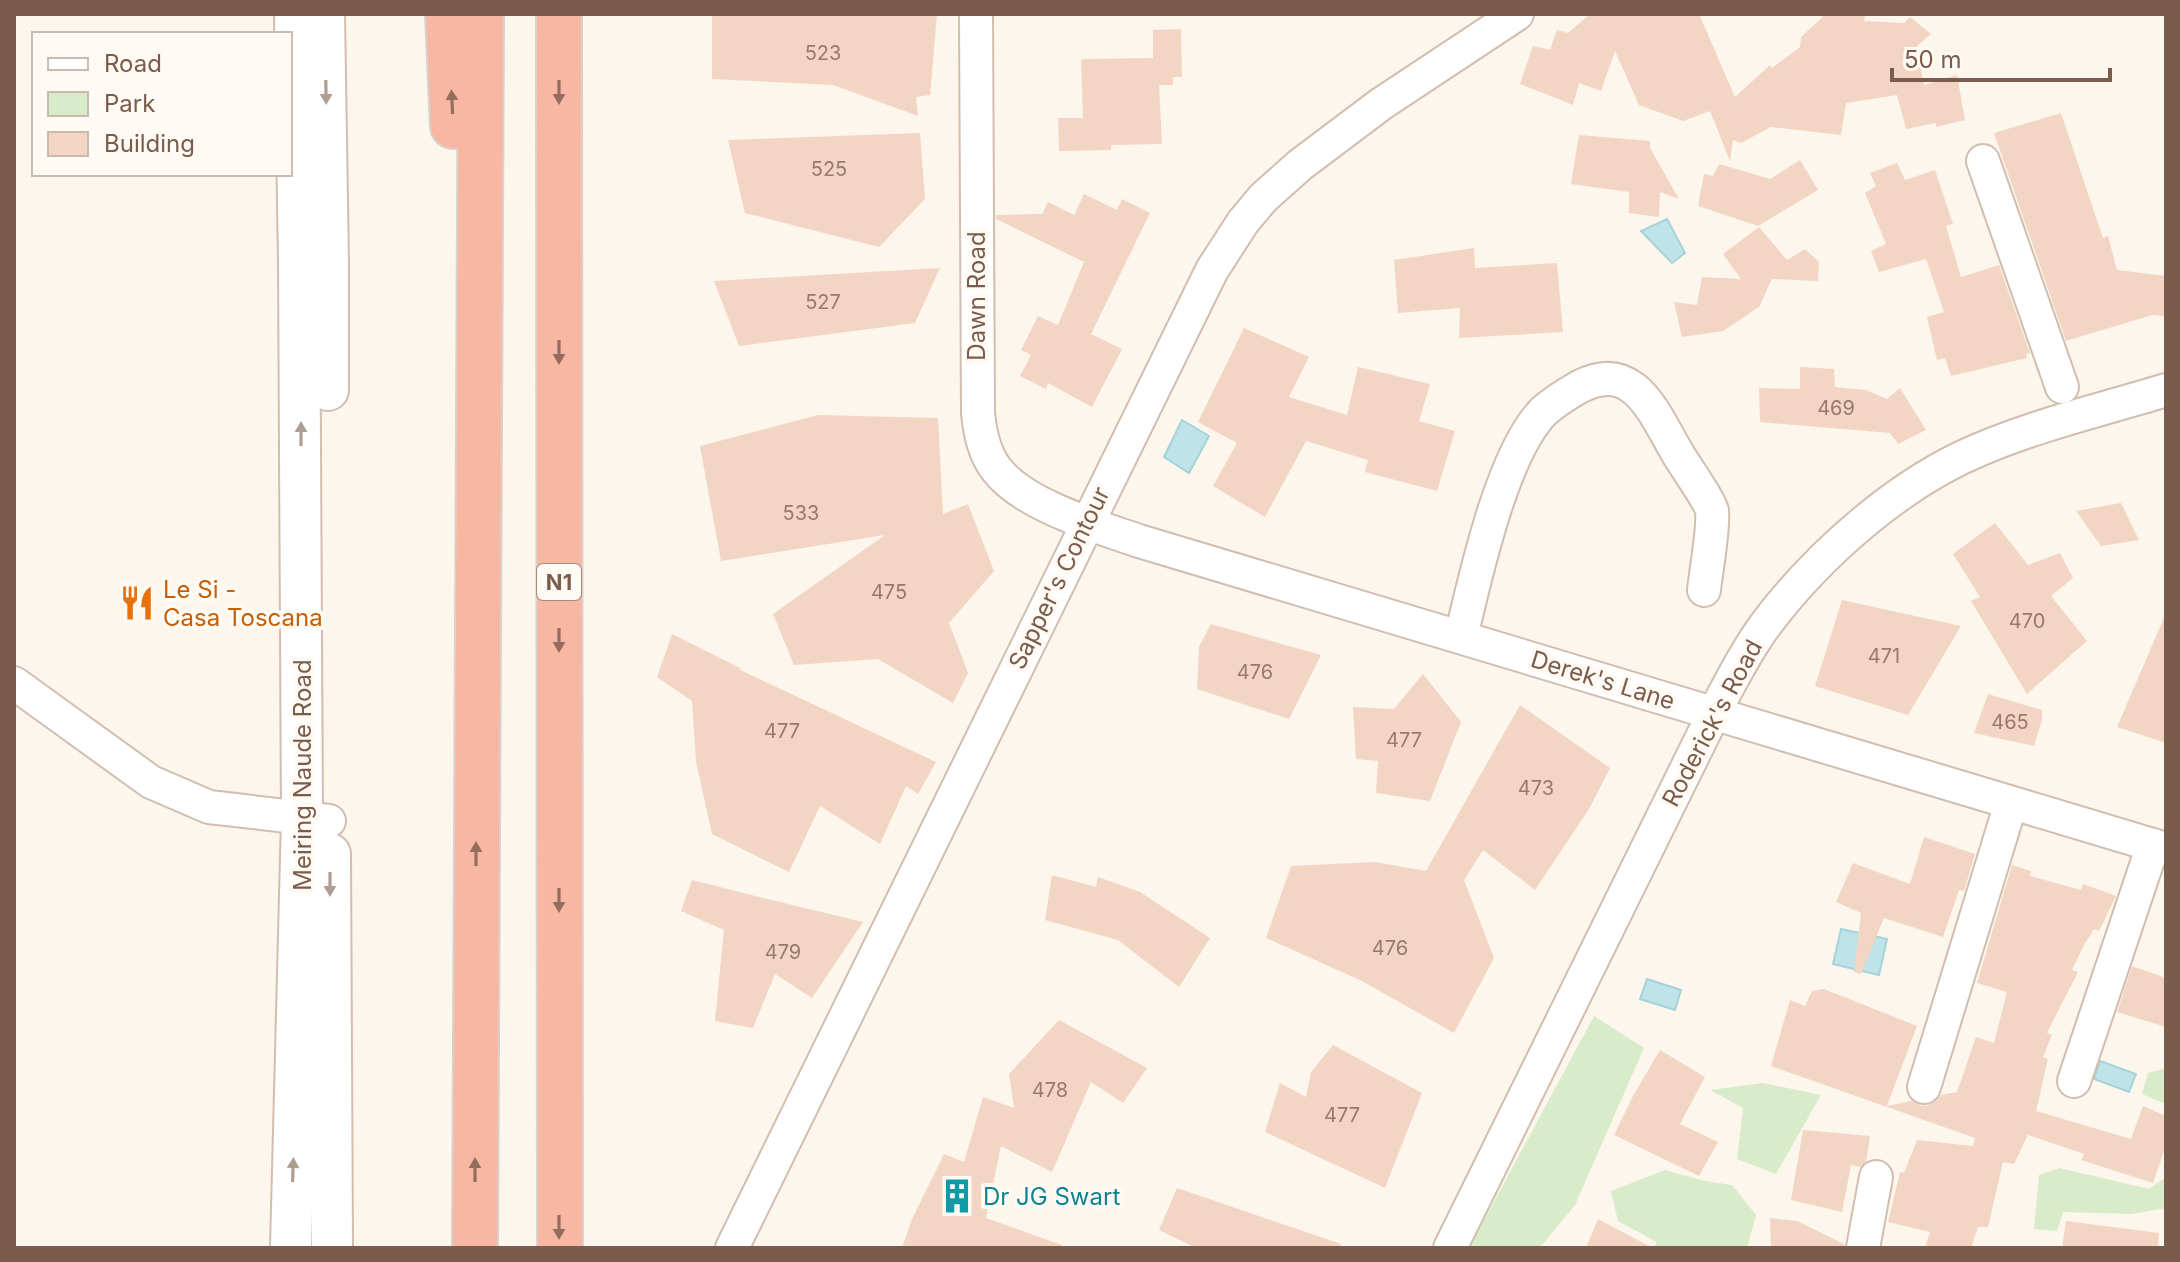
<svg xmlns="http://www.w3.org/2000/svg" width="2180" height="1262" font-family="Inter,sans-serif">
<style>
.green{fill:#d8ecc9}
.water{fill:#bfe3e8;stroke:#a5d3da;stroke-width:2}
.building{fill:#f3d5c3}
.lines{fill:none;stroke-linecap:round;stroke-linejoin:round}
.minor-casing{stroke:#d1beb0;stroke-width:36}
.tertiary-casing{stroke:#d1beb0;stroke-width:44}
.motorway-casing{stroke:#dad1cd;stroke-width:48}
.minor{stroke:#fff;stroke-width:32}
.tertiary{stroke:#fff;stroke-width:40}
.motorway{stroke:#f7b7a3;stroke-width:44}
.oneway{fill:#af9d94}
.oneway2{fill:#936e5e}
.labels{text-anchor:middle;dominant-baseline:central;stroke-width:8;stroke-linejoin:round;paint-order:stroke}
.number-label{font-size:20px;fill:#987a6a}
.shield{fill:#fffaf3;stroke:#a28b7f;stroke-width:2}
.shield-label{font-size:22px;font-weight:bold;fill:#7a5c4d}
.street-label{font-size:24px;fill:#7a5c4d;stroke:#fffaf3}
.food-label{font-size:24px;fill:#c56008;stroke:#fffaf3;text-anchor:start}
.culture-label{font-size:24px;fill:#0d838f;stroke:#fffaf3;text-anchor:start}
</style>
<rect width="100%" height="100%" fill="#fdf6ec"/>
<g class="green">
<path d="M1594 1016 1644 1048 1575 1205 1540 1248H1469Z"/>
<path d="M2166 1068V1104L2142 1094 2148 1073Z"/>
<path d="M1763 1083 1821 1095 1776 1174 1737 1159 1743 1108 1710 1090Z"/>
<path d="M2059 1168 2149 1189 2166 1177V1208L2131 1214 2063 1212 2057 1231 2034 1229 2039 1175Z"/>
<path d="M1665 1170 1705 1181 1732 1185 1756 1215 1747 1248H1654L1657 1242 1618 1221 1611 1191Z"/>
</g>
<g class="water">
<path d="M1667 219 1685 253 1672 263 1641 231Z"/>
<path d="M1182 420 1209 436 1189 473 1164 457Z"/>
<path d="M1841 929 1887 939 1879 975 1833 964Z"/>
<path d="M1647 979 1681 990 1675 1010 1640 999Z"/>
<path d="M2100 1061 2136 1074 2129 1092 2094 1079Z"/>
</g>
<g class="building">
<path d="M712 14H937L930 95 916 97 918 116 833 85 712 79Z"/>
<path d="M1590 14H1699L1735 97 1770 65 1772 68 1800 47 1801 37 1826 14H1865L1864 21 1904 23 1910 17 1931 34 1917 46 1924 85 1957 75 1965 120 1936 127V123L1906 129 1897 95 1846 103 1841 135 1771 127 1741 143 1733 140 1730 161 1710 111 1683 121 1639 105 1615 51 1601 91 1579 83 1573 105 1520 84 1533 46 1550 50 1557 30 1568 33Z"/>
<path d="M1181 29 1182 77H1173V85H1159L1162 144 1111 145V150L1059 151 1058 118H1083L1081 59 1153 58V30Z"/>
<path d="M2061 113 2103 238 2108 236 2117 270 2166 276V316L2152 315 2066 341 1994 133Z"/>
<path d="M920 133 925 199 879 247 745 213 728 140Z"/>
<path d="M1579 135 1650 141V148L1679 199 1660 192 1659 217 1629 213V192L1571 184Z"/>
<path d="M1800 160 1818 190 1758 226 1698 206 1704 174 1713 176 1719 164 1770 179Z"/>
<path d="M1897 163 1905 180 1935 170 1953 224 1946 226 1961 277 1999 265 2030 353 2026 354 2027 358 1951 376 1945 358 1937 360 1927 317 1944 312 1926 259 1879 272 1871 251 1886 244 1865 193 1876 186 1870 173Z"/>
<path d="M1084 194 1117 210 1122 199 1150 213 1091 334 1122 349 1092 407 1048 383 1046 389 1020 376 1031 355 1021 350 1038 316 1058 325 1084 262 996 219V215L1042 214 1048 202 1074 215Z"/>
<path d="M1759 227 1787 260 1805 249 1819 262 1818 281 1772 279 1759 307 1723 331 1682 337 1674 302 1697 305 1702 277 1741 279 1723 254Z"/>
<path d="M1474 248 1475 268 1557 263 1563 332 1459 338 1460 308 1398 313 1394 260Z"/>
<path d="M940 268 915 323 739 346 714 281Z"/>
<path d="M1244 328 1309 357 1289 397 1347 415 1358 367 1430 384 1419 421 1455 431 1437 491 1365 472 1368 460 1306 441 1265 517 1213 486 1237 443 1198 422Z"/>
<path d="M1800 367 1834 369 1835 387 1866 390 1887 399 1900 388 1926 430 1898 444 1890 433 1760 422 1759 388 1800 389Z"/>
<path d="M818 415 938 418 943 514 968 504 994 571 949 623 968 673 953 703 878 659 794 665 773 614 885 535 721 561 700 446Z"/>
<path d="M2121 503 2139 540 2101 546 2076 511Z"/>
<path d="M1995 523 2028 565 2060 553 2073 578 2051 596 2087 641 2027 694 1971 601 1980 597 1953 554Z"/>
<path d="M1842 600 1961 626 1908 715 1815 686Z"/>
<path d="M2166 613V743L2117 727Z"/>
<path d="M1211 624 1321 655 1289 719 1197 689 1199 647Z"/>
<path d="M672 634 742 669H738L936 762 918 794 906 786 880 844 820 806 789 872 712 834 696 761 692 701 657 677Z"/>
<path d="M1423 674 1461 722 1430 801 1376 793 1378 761 1356 759 1353 707 1394 709Z"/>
<path d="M1988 694 2042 710V720L2034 746 1974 733Z"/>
<path d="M1520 705 1610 768 1589 809 1535 890 1483 850 1464 880 1494 958 1454 1033 1362 981 1266 938 1291 866 1375 862 1426 871Z"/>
<path d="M1924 837 1975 854 1964 891 1959 890 1943 937 1884 918 1861 974 1854 972 1861 913 1836 902 1853 863 1910 884Z"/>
<path d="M2012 865 2031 871 2030 876 2081 890 2083 884 2116 896 2099 931 2094 929 2084 945 2072 970 2078 972 2047 1033 2052 1035 2043 1057 2048 1059 2036 1111 2131 1139 2143 1106 2166 1116V1145L2153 1183 2081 1160 2084 1154 2028 1135 2014 1164 2003 1162 1988 1227H1978L1971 1248H1925L1930 1232 1888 1222 1900 1172 1904 1173 1917 1140 1973 1146 1975 1138 1771 1066 1790 1000 1805 1006 1812 991 1824 989 1917 1026 1887 1106 1911 1101 1919 1105 1927 1106 1936 1101 1941 1095 1957 1092 1976 1037 1994 1043 2007 992 1977 983Z"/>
<path d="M1052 875 1096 887 1098 877 1140 892 1210 938 1179 987 1118 940 1045 920Z"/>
<path d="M692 880 763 898 863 922 812 998 775 974 753 1028 715 1021 724 930 681 911Z"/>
<path d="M2132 966 2166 978V1027L2117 1012Z"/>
<path d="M1059 1020 1147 1068 1123 1103 1091 1082 1052 1172 1001 1146 986 1218 1062 1245 1061 1248H902L912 1219 944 1154 964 1162 983 1097 1014 1108 1009 1074Z"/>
<path d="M1333 1045 1422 1093 1385 1188 1265 1132 1280 1083 1306 1097 1311 1072Z"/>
<path d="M1660 1050 1705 1077 1680 1124 1718 1142 1699 1176 1614 1135 1633 1096Z"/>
<path d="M1803 1130 1870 1136 1866 1162 1860 1167 1851 1165 1842 1212 1791 1200Z"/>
<path d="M1177 1188 1341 1244 1340 1248H1196L1159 1230Z"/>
<path d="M1770 1218 1797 1221 1844 1244V1248H1771Z"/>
<path d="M1598 1219 1653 1248H1586Z"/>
<path d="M2066 1221 2159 1233 2158 1248H2062Z"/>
</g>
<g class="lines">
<g class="minor-casing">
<g id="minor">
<path d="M976 14 978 413C980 433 984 454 997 470 1024 505 1098 527 1139 541L2166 849"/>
<path d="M1983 161 2062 387"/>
<path d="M1461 637C1475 578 1502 453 1544 411 1554 402 1567 394 1579 387 1635 358 1654 414 1678 454 1685 466 1710 501 1712 511 1714 528 1706 571 1704 590"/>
<path d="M14 683 151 782 209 807 329 821"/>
<path d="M2074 1081 2153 845"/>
<path d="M1924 1087 2011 803"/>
<path d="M732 1248 1212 270 1243 222 1263 198 1300 165 1381 104 1517 14"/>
<path d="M1450 1248 1714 713C1730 683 1746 651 1766 624 1818 555 1900 482 1981 449 2040 424 2104 409 2166 390"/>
<path d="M1863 1248 1876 1177"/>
</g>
</g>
<g class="tertiary-casing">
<g id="tertiary">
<path d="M324 14 328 263V390"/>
<path d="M330 854 332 1248"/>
<path d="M291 1248 302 818 299 263 295 14"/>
</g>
</g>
<g class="motorway-casing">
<g id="motorway">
<path d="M448 14 453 126"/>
<path d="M559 14 560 1248"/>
<path d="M475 1248 481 14"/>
</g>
</g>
<use href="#minor" class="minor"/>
<use href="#tertiary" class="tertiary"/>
<use href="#motorway" class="motorway"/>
</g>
<defs><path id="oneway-solid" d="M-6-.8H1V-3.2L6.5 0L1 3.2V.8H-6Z" transform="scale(2)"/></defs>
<g class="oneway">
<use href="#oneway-solid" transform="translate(326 92) rotate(89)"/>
<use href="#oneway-solid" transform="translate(301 434) rotate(-90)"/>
<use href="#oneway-solid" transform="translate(330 884) rotate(90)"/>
<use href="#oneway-solid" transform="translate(293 1170) rotate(-88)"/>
</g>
<g class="oneway2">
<use href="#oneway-solid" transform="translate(559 92) rotate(90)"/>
<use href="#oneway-solid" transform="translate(452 102) rotate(-93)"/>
<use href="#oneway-solid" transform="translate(559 352) rotate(90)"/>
<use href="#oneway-solid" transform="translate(559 640) rotate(90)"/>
<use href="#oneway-solid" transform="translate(476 854) rotate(-90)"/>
<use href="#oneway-solid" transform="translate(559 900) rotate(90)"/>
<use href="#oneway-solid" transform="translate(475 1170) rotate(-90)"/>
<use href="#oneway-solid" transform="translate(559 1227) rotate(90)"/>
</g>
<defs>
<g id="restaurant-bare" transform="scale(2.76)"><path d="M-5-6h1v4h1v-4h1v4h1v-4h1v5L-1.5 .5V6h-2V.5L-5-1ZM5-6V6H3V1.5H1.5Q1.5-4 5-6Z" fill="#e8710a" stroke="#fffaf3" stroke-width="2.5" paint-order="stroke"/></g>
<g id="building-bare" transform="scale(2.76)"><path d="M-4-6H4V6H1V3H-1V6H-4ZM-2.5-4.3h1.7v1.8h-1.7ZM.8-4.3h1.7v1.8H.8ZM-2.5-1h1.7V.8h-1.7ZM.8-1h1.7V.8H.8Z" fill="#0f9aa8" stroke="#fffaf3" stroke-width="2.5" paint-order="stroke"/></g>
</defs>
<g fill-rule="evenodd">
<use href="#restaurant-bare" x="137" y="603"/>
<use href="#building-bare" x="957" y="1196"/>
</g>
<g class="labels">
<g class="number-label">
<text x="823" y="53">523</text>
<text x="829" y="169">525</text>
<text x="823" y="302">527</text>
<text x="1836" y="408">469</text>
<text x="801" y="513">533</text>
<text x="889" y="592">475</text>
<text x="2027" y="621">470</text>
<text x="1884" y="656">471</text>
<text x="1255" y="672">476</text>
<text x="2010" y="722">465</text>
<text x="782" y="731">477</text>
<text x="1404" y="740">477</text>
<text x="1536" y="788">473</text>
<text x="1390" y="948">476</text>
<text x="783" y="952">479</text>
<text x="1050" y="1090">478</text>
<text x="1342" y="1115">477</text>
</g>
<rect class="shield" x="537" y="564" width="44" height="36" rx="6"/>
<g class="shield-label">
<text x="559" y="582">N1</text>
</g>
<g class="street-label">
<text transform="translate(976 296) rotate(-90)">Dawn Road</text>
<text transform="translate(1059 578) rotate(-64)">Sapper's Contour</text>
<text transform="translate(1603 680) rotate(17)">Derek's Lane</text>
<text transform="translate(1712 723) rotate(-62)">Roderick's Road</text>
<text transform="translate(302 775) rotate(-90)">Meiring Naude Road</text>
</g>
<g class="food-label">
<text x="163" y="589">Le Si -<tspan x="163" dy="28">Casa Toscana</tspan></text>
</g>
<g class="culture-label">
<text x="983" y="1196">Dr JG Swart</text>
</g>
</g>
<rect width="2180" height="1262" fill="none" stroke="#7a5c4d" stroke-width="32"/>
<rect x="32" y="32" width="260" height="144" fill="#fffaf3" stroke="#cabbb1" stroke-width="2"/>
<rect x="48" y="58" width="40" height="12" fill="#ffffff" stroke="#cabbb1" stroke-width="2"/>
<text x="104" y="72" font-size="24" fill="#7a5c4d">Road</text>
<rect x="48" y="92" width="40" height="24" fill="#d8ecc9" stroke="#cabbb1" stroke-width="2"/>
<text x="104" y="112" font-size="24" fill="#7a5c4d">Park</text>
<rect x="48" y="132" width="40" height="24" fill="#f3d5c3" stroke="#cabbb1" stroke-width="2"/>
<text x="104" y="152" font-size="24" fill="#7a5c4d">Building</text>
<path d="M1892 68v12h218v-12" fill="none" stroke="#7a5c4d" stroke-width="4"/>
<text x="1904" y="68" font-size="24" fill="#7a5c4d" stroke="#fffaf3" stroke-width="6" paint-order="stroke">50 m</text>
</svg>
